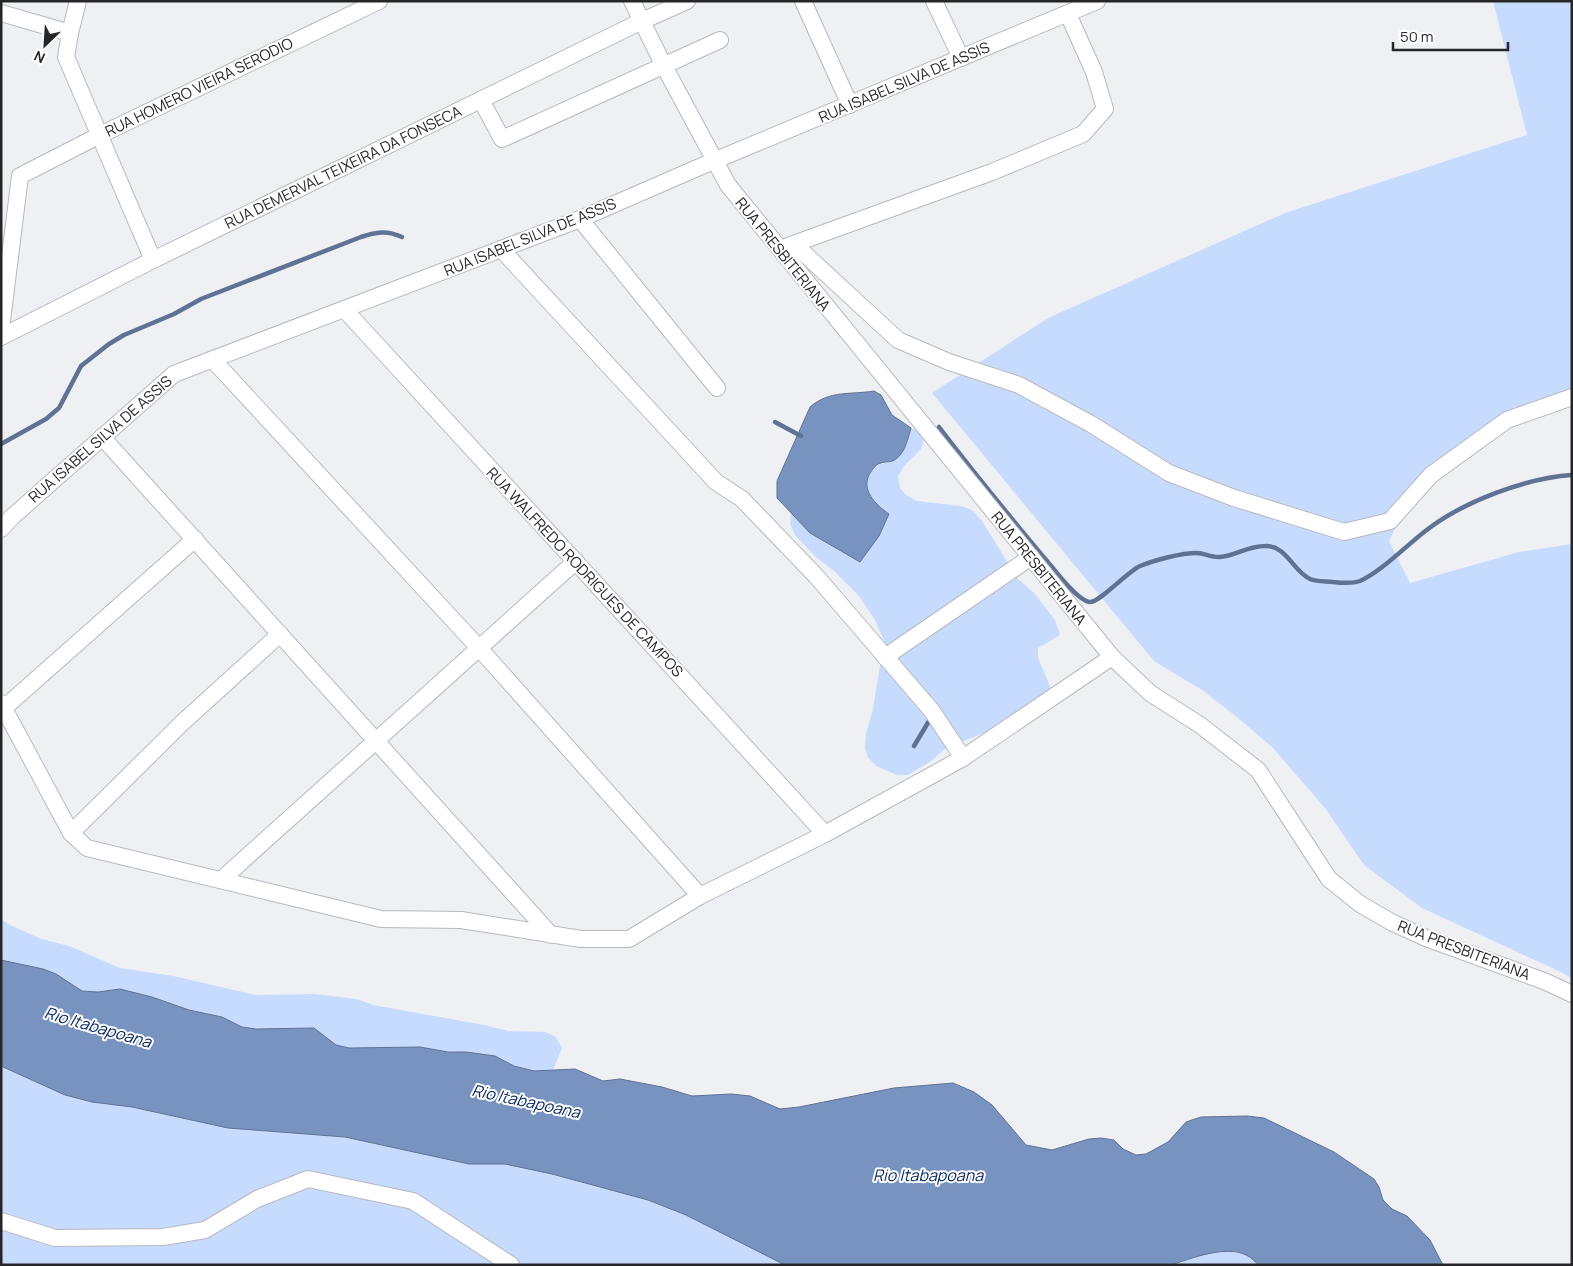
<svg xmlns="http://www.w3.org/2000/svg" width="1573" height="1266" font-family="Manrope,sans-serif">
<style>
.green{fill:#c6dbfe}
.water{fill:#7993c1;stroke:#607293}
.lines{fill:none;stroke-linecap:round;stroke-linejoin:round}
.stream{stroke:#607293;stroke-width:4.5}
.minor-casing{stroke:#b7b9bc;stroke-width:18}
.minor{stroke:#fff;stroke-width:16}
.labels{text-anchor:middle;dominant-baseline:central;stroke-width:4;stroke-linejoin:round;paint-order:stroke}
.street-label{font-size:15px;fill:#262628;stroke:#fff}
.water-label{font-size:16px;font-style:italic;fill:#0b2a61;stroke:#fff}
</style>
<rect width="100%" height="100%" fill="#eef0f4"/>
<g class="green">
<path d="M1493 1H1572V392L1515 421 1410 499 1389 541 1410 583 1519 552 1572 544V979L1563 973 1422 908 1364 865 1325 808 1273 748 1237 717 1202 690 1154 661 932 393 1048 318 1285 213 1527 135Z"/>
<path d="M911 428 923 433C926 449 917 453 907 463 903 466 901 472 898 476L900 488 906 495 917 501 961 506 972 510 982 521 1018 579 1034 593 1055 620 1060 635 1038 648V658L1052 691 1024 717 946 748 931 761 908 775H897L876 766 868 757 865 748 866 734 873 709 884 641 875 620 859 596 834 571 816 557 795 535 790 524 791 513 810 533 882 509C877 505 871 499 868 493 862 477 875 463 890 462L906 443Z"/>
<path d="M1 919 8 924 41 939 69 946 120 968 173 976 256 995 315 994 356 999 373 1005 484 1025 508 1031 545 1032 556 1037 562 1048 553 1070 534 1071 514 1066 495 1056 466 1052 349 1048 336 1045 314 1028 256 1029 242 1027 222 1017 189 1010 152 997 120 989 98 992 81 991 69 982 43 969 1 960Z"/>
<path d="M1 1066 65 1095 92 1102 132 1107 228 1128 345 1137 469 1164H505L552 1174 648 1200 686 1215 785 1265H1Z"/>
<path d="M1223 1251 1245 1254 1259 1265H1171L1201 1255Z"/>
</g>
<g class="water">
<path d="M874 391 881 395 892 415 911 428C908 438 905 453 896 459 891 463 886 461 881 463 876 464 873 469 870 473 860 490 876 505 889 514L879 536 860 562 810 533 777 498V481L810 407C830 390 849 395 874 391Z"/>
<path d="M1 960 43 969 56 974 82 991 98 992 120 989 152 997 189 1010 222 1017 242 1027 256 1029 314 1028 336 1045 349 1048 420 1047 448 1052H466L495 1056 514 1066 534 1071 575 1069 603 1081 620 1079 662 1087 692 1096 731 1094 750 1096 780 1109 799 1107 894 1088 953 1083 974 1092 992 1105 1026 1145 1052 1150 1089 1139 1101 1138 1114 1140 1123 1149 1136 1155 1146 1154 1168 1142 1186 1122 1201 1117 1247 1116 1264 1118 1334 1152 1374 1179 1379 1187 1383 1200 1392 1209 1407 1216 1430 1240 1443 1265H1259C1255 1262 1251 1257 1246 1255 1226 1245 1192 1258 1171 1265H785L686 1215 648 1200 552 1174 505 1164H469L345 1137 228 1128 132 1107 92 1102 65 1095 1 1066Z"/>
</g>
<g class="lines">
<g class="stream">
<path d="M775 422 801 436"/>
<path d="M939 427C972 470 1006 512 1041 554 1052 566 1067 588 1080 597 1083 599 1087 602 1090 602 1100 602 1127 572 1140 566 1155 560 1181 553 1197 553 1204 553 1212 558 1220 557 1235 556 1247 546 1265 546 1286 545 1293 571 1310 579 1317 582 1326 581 1333 582 1342 583 1352 584 1360 581 1381 572 1409 543 1428 529 1465 501 1526 478 1572 475"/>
<path d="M1 444 46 419 59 408 81 366 109 344 124 335 174 314 201 299 361 237C376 232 387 230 402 237"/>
<path d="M914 746 929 721"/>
</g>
<g class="minor-casing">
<g id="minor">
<path d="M78 1 70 33 66 57 153 260"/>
<path d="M632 1 664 66 728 185 1112 657 1150 693 1200 725 1258 770 1329 879 1360 904 1393 923 1426 938 1544 981 1572 994"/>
<path d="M803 1 850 105"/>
<path d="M934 1 961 58"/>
<path d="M1 13 70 33"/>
<path d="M481 100 502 139 720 40"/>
<path d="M580 219 717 388"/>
<path d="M795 245 898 340 949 362 1019 385 1091 424 1169 473 1234 498 1344 532 1390 521 1431 475 1507 420 1572 397"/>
<path d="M788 246 992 172 1083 134 1105 109 1094 72 1068 14"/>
<path d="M501 249 716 482 742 499 816 576 932 711 963 758"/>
<path d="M344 309 825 834"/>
<path d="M1 329 20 176 100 135 379 1"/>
<path d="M1 337 153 260 642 21 687 1"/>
<path d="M213 360 479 648 700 896"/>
<path d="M102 437 551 935"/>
<path d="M1 529 12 517 174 374 580 219 711 162 1097 1"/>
<path d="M885 657 1031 557"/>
<path d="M1 703 71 833 87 848 381 919 461 920 581 939H629L700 896 825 834 963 758 1112 657"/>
<path d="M4 708 195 539"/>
<path d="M71 833 182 723 280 634"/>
<path d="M221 880 576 561"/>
<path d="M1 1221 55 1238 163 1237 205 1230 257 1199 308 1179 413 1201 511 1265"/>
</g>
</g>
<use href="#minor" class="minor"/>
</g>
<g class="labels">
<g class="street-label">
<text transform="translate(904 82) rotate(-23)">RUA ISABEL SILVA DE ASSIS</text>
<text transform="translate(199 87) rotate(-26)">RUA HOMERO VIEIRA SERODIO</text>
<text transform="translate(343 167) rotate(-26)">RUA DEMERVAL TEIXEIRA DA FONSECA</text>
<text transform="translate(530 237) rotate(-22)">RUA ISABEL SILVA DE ASSIS</text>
<text transform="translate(783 254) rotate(51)">RUA PRESBITERIANA</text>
<text transform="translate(100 439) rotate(-41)">RUA ISABEL SILVA DE ASSIS</text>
<text transform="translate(1039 568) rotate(51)">RUA PRESBITERIANA</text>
<text transform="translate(585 572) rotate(47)">RUA WALFREDO RODRIGUES DE CAMPOS</text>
<text transform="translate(1464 950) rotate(21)">RUA PRESBITERIANA</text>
</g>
<g class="water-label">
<text transform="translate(98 1027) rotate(16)">Rio Itabapoana</text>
<text transform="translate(526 1101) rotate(12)">Rio Itabapoana</text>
<text x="928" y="1175">Rio Itabapoana</text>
</g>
</g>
<rect width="1573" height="1266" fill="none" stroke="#262628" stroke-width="5"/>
<g transform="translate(45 45) rotate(205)" stroke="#ffffff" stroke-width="4" paint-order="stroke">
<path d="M0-4L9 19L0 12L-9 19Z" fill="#262628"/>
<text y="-8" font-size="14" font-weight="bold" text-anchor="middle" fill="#262628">N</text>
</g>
<path d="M1393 42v8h115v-8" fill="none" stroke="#262628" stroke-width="2.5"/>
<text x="1400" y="42" font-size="15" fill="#262628" stroke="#ffffff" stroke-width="4" paint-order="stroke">50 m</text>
</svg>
